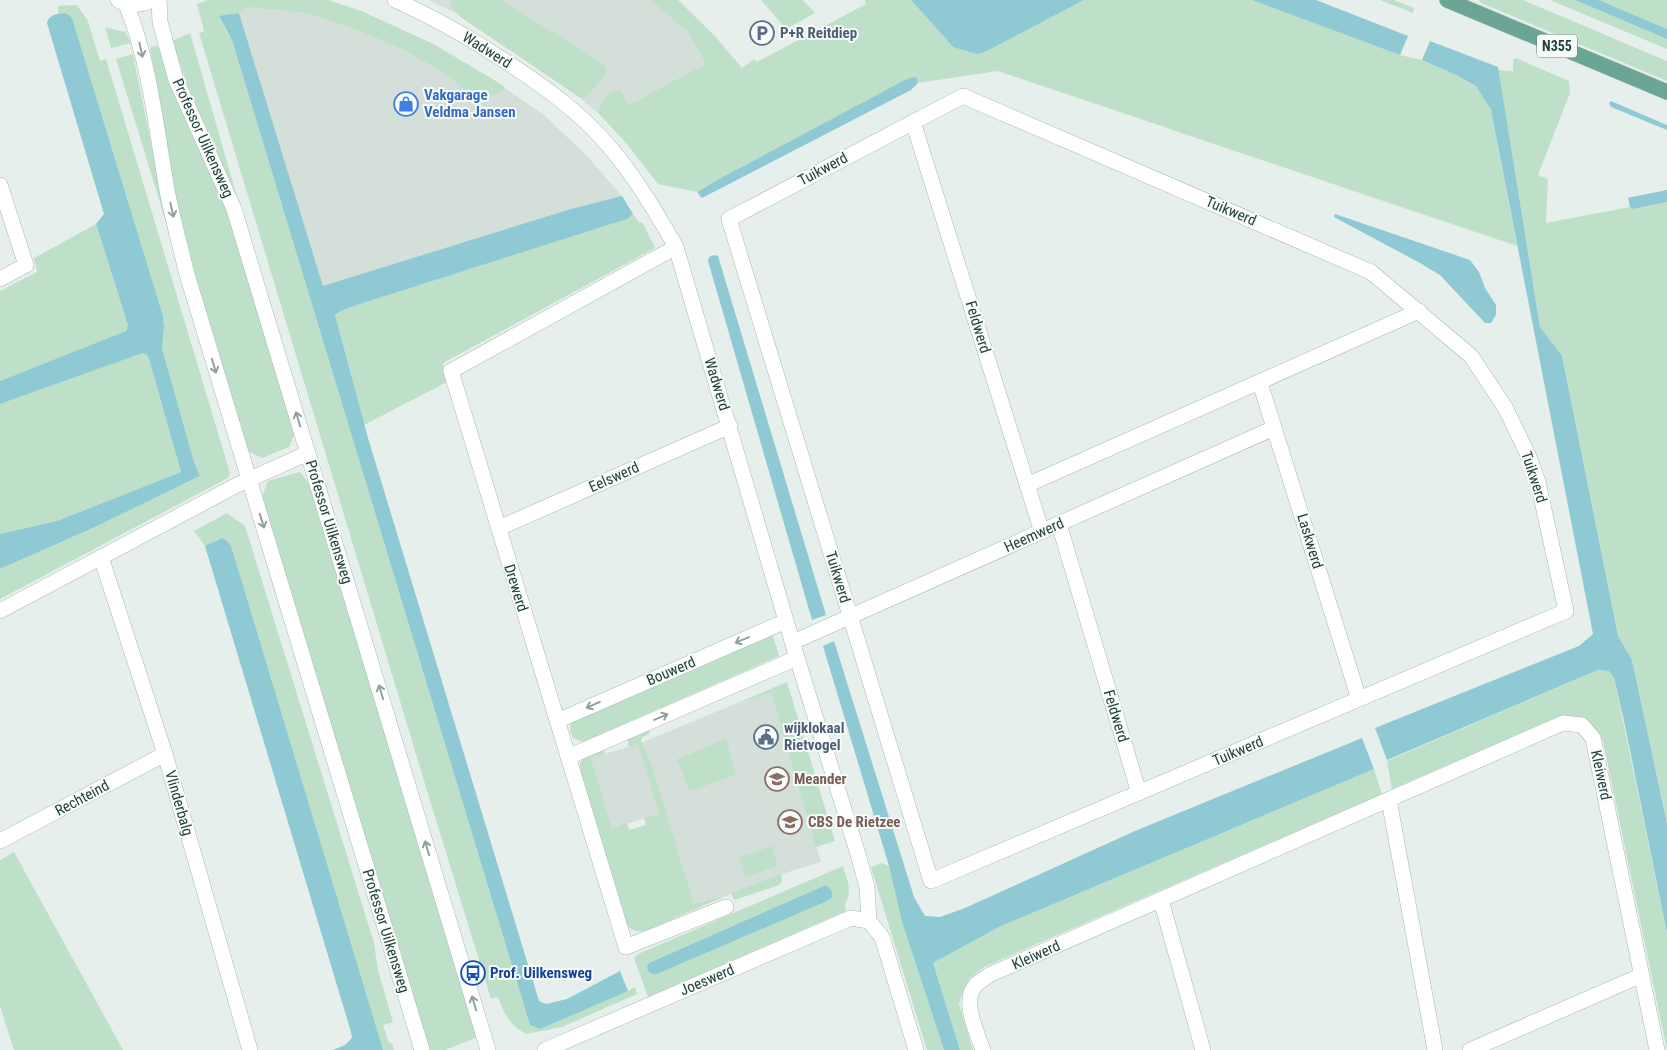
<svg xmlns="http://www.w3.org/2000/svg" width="1667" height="1050" font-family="'Roboto Condensed',sans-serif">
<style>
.built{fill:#d4dfda}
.green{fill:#bfe0c8;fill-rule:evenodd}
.water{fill:#8ec9d4}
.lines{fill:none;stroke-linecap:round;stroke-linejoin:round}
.minor-casing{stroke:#a8b8b2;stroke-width:16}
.major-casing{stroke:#c2cac8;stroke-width:16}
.minor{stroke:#fff;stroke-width:15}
.major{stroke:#6aa596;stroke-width:15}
.oneway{stroke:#92a09c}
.labels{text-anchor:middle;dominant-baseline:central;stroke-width:4;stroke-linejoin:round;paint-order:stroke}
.shield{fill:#f7fbf9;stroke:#637a73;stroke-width:1}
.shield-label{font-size:14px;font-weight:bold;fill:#24423a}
.service-label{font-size:15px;font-weight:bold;fill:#4e5e75;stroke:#f7fbf9;text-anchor:start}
.street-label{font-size:15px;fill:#24423a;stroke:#f7fbf9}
.shop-label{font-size:15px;font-weight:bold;fill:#366cbe;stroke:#f7fbf9;text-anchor:start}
.education-label{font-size:15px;font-weight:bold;fill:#785e54;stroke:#f7fbf9;text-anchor:start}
.transit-label{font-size:15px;font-weight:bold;fill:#164399;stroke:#f7fbf9;text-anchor:start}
</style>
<rect width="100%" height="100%" fill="#e6efeb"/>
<g class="built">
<path d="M237 0H296L339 6 385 22 437 46 489 77 544 115 585 154 622 196 323 286 239 13Z"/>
<path d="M428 0H650L688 32 725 79 599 114 579 97 460 15Z"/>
<path d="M771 693 821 862 785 873 728 895 694 904 666 812 612 828 591 758 638 744 735 704Z"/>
</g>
<g class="green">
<path d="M208 0H328L359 10 433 44 504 86 503 91 479 101 474 100 471 94 443 72 402 49 355 29 308 13 249 7 239 13 219 17 232 40 530 1025 628 991 635 987 637 994 562 1027 526 1034C509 1024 505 1016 498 997L491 999 428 794 199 33 204 31 197 4Z"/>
<path d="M450 0H501L602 63 606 67 607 73 586 97H579L459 16 452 7Z"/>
<path d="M650 0H678L714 35 742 68 754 59 757 62 866 4 865 0H911L953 47 987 51 1084 0H1252L1400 55 1422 60 1454 74 1476 86 1491 110 1517 246 998 71 918 83 919 81 776 150 697 192 658 184 626 143 599 114C597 104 610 91 620 90L629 105 706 64 688 32Z"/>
<path d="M761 0H803L815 13 786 29Z"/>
<path d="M1380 0H1394L1414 8 1413 13Z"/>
<path d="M1479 0H1523L1667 61V81L1481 3Z"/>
<path d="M1550 0H1575L1667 39V49Z"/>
<path d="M1599 0H1667V29Z"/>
<path d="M77 5 88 21 100 61 106 59 230 473 228 478 0 599V569L95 527 200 476 194 462 162 348 164 327 163 316 73 21 65 13 58 14V6Z"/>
<path d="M105 27 125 32 131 43 111 48Z"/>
<path d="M190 33 239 204 188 87 172 41Z"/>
<path d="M157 45 229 217 295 433 289 447 262 458 247 451 196 283 176 201 150 48Z"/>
<path d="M133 54 169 232 116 59Z"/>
<path d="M1516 58 1569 81 1570 93 1538 175 1548 179 1546 223 1630 207 1633 209 1667 202V824L1632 660 1618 636 1562 356 1540 327 1498 70 1513 71V60Z"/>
<path d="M633 214 639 223 642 222 655 248 443 363 447 382 364 425 335 315 341 311 357 305 627 219Z"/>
<path d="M96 224 128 325 126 331 0 381V291L37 272 34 258Z"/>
<path d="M143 353 147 355 149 359 181 472 57 521 0 534V404Z"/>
<path d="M300 472 311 486 404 799 478 1037 445 1050H427L262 497 268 481Z"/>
<path d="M227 513 245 526 374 943 378 970 393 1022 383 1025 389 1043H392L394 1050H383L222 538 205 546 194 531Z"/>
<path d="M772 633 779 656 583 742 573 738C570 731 569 727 573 720Z"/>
<path d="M1598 670 1609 671 1614 678 1667 933V1050L1603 741C1593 721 1582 714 1559 716L1392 789 1387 761Z"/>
<path d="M787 682 835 841 816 847 771 693 735 704Z"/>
<path d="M648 728 650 733 642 738 641 741 653 769 694 904 728 895 645 931C635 932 631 931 625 922L582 778 580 763 585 756 603 747 605 754 591 758 612 828 627 823 629 830 646 825 644 818 659 814 638 744 629 747 627 737Z"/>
<path d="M726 739 736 775 689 791 677 759Z"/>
<path d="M1374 769 1382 794 984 967 969 979 963 991 959 1004 973 1050H960L933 963 1001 926Z"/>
<path d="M772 846 778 866 745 877 739 857Z"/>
<path d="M14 852 123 1050H14L0 1006V860Z"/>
<path d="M882 863 889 866 902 922 944 1050H927L871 867Z"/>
<path d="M843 866C847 879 853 892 845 904L846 911 648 997 634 958 638 954ZM832 898 657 974H652L649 963 736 925Z"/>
<path d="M781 874 782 882 779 885 734 900 731 893Z"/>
</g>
<g class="water">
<path d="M911 0H1084L987 51 977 54 953 47Z"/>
<path d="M1252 0H1316L1408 36 1400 55Z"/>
<path d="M1575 0H1599L1667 29V39Z"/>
<path d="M65 13 70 16 73 21 163 316 164 327 162 348 194 462 200 476 95 527 0 569V534L57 521 181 472 149 359 147 355 143 353 0 404V381L126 331 128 325 96 224 104 214 47 23C49 14 57 14 65 13Z"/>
<path d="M239 13 323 286 571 209 622 196 633 214 627 219 357 305 341 311 335 315 368 438 539 1001 546 1004 567 999 620 971 628 991 540 1029 530 1025 232 40 219 16Z"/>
<path d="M1430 41 1498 67 1540 327 1562 356 1618 636 1632 660 1667 824V933L1624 721 1614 678 1609 671 1598 670 1387 760 1375 728 1579 646 1593 634 1491 110 1476 86 1454 74 1422 60Z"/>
<path d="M914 77 917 78 918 83 911 90 702 198 697 192 723 177 905 80Z"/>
<path d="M1611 101 1667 125V130L1611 107 1609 103Z"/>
<path d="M1667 190V202L1633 209 1630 207 1628 198 1632 197Z"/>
<path d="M1335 214 1470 260 1479 272 1485 288 1496 305V315L1491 323H1485L1440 275 1420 263 1334 217Z"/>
<path d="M714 255 718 256 826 615 812 620 708 261 709 257Z"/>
<path d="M222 538 226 540 231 546 383 1050H333L345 1045 352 1038 351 1032 205 546Z"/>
<path d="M834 641 914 897 925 916 940 917 965 908 1135 831 1362 738 1374 769 1001 926 933 963 960 1050H944L902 922 889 866 823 646Z"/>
<path d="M826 885C831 889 833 891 832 898L827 901 657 974H652L648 971 647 967 649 963Z"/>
</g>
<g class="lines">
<g class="minor-casing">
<g id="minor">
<path d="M118 0C128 6 141 6 152 0"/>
<path d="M159 0 160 22 176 80 234 209 488 1050"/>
<path d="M395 0C433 17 470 38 505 61 545 87 583 114 613 151 637 180 657 214 676 247L797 658 858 854 867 887 869 921"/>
<path d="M126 4C150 63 156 127 167 190 172 217 180 244 186 271L422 1050"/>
<path d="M963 96 1371 272 1471 356 1506 409 1529 457 1538 482 1566 611 931 881 729 219Z"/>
<path d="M913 122 1042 532"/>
<path d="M0 185 26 265 0 279"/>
<path d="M676 247 451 371 626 947 726 907"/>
<path d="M1260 383 1359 699"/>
<path d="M1027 485 1419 311"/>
<path d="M1059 524 1139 793"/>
<path d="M499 528 730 426"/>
<path d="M101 557 165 754 250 1050"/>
<path d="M0 611 237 485 308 453"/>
<path d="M793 642 1274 428"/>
<path d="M557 721 786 621"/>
<path d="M568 757 797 658"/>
<path d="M1389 800 1435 1050"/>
<path d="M0 841 165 754"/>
<path d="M1161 900 1203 1050"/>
<path d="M545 1050 851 918 869 921 882 937 916 1050"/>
<path d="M983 1050C977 1033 961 1000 976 985 979 981 985 979 989 975L1563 723 1582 725 1593 738 1657 1050"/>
<path d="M1470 1050 1642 975"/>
</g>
</g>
<g class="major-casing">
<path id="major" d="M1447 0 1667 92"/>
</g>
<use href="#minor" class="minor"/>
<use href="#major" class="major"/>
</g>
<defs><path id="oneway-shaft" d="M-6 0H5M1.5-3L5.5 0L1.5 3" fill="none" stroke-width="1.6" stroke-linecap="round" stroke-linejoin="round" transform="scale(1.25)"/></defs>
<g class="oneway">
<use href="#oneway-shaft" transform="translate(141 50) rotate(77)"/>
<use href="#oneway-shaft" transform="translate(172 210) rotate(77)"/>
<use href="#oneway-shaft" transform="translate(214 366) rotate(73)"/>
<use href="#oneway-shaft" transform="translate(298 419) rotate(-107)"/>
<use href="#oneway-shaft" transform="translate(262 521) rotate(72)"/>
<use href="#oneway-shaft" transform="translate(742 640) rotate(157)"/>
<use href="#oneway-shaft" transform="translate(381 692) rotate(-107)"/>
<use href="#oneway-shaft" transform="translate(593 705) rotate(156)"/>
<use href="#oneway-shaft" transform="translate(661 717) rotate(-23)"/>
<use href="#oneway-shaft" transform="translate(427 848) rotate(-107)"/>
<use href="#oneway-shaft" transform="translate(474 1003) rotate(-107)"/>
</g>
<defs>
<g id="parking-ring" transform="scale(1.25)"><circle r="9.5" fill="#f7fbf9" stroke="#5c6f8a" stroke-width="1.5"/><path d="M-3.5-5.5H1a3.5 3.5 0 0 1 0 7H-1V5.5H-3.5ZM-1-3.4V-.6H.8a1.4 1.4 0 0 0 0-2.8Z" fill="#5c6f8a"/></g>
<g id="shop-ring" transform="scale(1.25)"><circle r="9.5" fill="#f7fbf9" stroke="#3f7fe0" stroke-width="1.5"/><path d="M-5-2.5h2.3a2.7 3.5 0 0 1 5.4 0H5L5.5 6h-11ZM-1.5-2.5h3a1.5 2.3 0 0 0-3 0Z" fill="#3f7fe0"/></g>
<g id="civic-ring" transform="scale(1.25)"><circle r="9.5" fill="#f7fbf9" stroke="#5c6f8a" stroke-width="1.5"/><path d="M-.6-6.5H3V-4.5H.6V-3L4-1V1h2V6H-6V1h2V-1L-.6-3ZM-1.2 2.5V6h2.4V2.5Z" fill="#5c6f8a"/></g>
<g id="school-ring" transform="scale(1.25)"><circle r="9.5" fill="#f7fbf9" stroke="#8d6e63" stroke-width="1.5"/><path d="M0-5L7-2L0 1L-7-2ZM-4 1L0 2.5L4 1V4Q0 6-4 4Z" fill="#8d6e63"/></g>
<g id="bus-ring" transform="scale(1.25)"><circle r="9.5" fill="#f7fbf9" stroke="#1a4fb4" stroke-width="1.5"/><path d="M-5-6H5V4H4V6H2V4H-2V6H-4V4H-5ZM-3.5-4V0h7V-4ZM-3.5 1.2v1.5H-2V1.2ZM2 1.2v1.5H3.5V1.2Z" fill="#1a4fb4"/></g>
</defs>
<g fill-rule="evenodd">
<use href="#parking-ring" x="762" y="33"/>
<use href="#shop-ring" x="406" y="104"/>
<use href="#civic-ring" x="766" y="737"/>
<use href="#school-ring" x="777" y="779"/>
<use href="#school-ring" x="790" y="822"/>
<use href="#bus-ring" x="473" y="973"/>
</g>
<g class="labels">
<rect class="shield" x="1537" y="34.5" width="40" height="23" rx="4"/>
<g class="shield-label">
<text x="1557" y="46">N355</text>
</g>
<g class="service-label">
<text x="780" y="33">P+R Reitdiep</text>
<text x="784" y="728">wijklokaal<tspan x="784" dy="17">Rietvogel</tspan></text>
</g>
<g class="street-label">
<text transform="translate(487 50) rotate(32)">Wadwerd</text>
<text transform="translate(203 138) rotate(66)">Professor Uilkensweg</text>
<text transform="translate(823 169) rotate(-28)">Tuikwerd</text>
<text transform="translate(1231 211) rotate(23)">Tuikwerd</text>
<text transform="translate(978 327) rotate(73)">Feldwerd</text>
<text transform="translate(717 384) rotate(73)">Wadwerd</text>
<text transform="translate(614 477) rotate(-24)">Eelswerd</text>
<text transform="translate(1534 477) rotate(72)">Tuikwerd</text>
<text transform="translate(329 522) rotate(73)">Professor Uilkensweg</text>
<text transform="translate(1034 535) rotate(-24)">Heemwerd</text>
<text transform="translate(1310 541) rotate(73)">Laskwerd</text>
<text transform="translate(838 577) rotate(73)">Tuikwerd</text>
<text transform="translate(516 588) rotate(73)">Drewerd</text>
<text transform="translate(671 671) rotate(-23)">Bouwerd</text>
<text transform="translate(1116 716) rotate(73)">Feldwerd</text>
<text transform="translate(1238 751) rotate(-23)">Tuikwerd</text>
<text transform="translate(1601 775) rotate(78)">Kleiwerd</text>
<text transform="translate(82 798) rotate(-28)">Rechteind</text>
<text transform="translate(179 803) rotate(74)">Vlinderbalg</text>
<text transform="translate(386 931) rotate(73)">Professor Uilkensweg</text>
<text transform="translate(1036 955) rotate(-24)">Kleiwerd</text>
<text transform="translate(707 980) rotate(-23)">Joeswerd</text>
</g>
<g class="shop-label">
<text x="424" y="95">Vakgarage<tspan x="424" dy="17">Veldma Jansen</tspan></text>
</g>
<g class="education-label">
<text x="794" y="779">Meander</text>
<text x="808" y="822">CBS De Rietzee</text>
</g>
<g class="transit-label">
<text x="490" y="973">Prof. Uilkensweg</text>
</g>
</g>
</svg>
